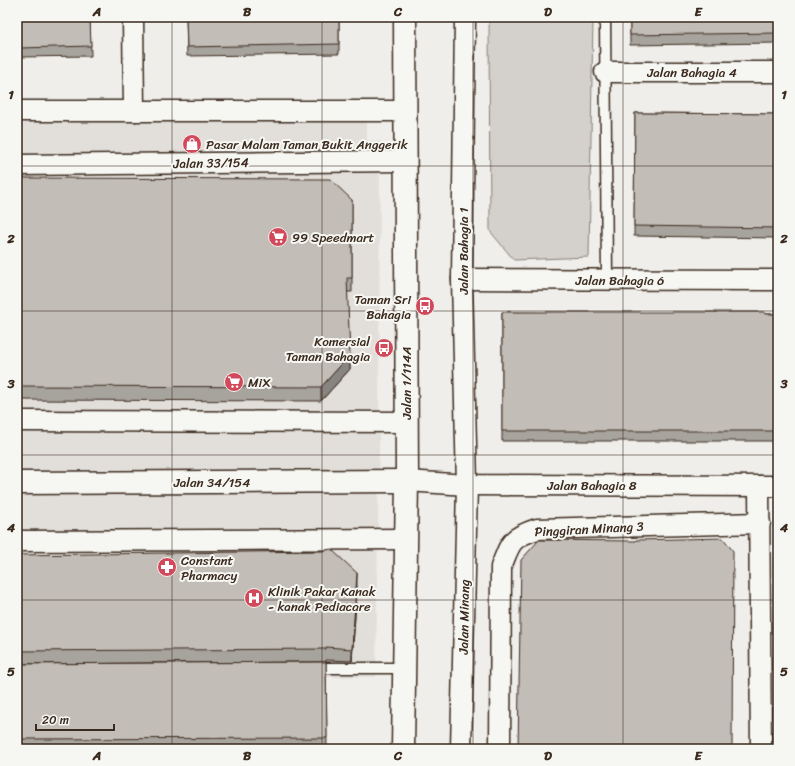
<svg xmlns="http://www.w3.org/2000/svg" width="795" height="766" font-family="Sriracha,sans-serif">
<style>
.built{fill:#e2dfdb}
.green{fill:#d4d1cc;stroke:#887e75}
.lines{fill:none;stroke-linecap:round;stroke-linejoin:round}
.service-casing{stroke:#3b2a1e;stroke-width:13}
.minor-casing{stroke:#3b2a1e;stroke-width:23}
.tertiary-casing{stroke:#3b2a1e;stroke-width:25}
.service{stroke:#f6f6f2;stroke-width:10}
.minor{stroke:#f6f6f2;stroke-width:20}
.tertiary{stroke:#f6f6f2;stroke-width:22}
.wall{fill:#a7a39d;stroke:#3b2a1e}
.shaded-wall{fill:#888480;stroke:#3b2a1e}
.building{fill:#c2bdb7;stroke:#3b2a1e}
.grid{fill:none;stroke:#3b2a1e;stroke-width:1;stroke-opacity:0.55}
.labels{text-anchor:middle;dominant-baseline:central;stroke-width:4;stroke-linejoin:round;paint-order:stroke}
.street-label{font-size:13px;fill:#3b2a1e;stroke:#f6f6f2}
.poi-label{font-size:13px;fill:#3b2a1e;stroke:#f6f6f2;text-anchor:start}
.neatline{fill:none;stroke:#3b2a1e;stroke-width:1.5}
.grid-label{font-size:13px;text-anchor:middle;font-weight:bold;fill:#3b2a1e}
</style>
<rect width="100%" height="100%" fill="#efeeea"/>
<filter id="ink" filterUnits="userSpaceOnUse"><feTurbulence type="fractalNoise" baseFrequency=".025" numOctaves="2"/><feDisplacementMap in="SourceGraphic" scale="8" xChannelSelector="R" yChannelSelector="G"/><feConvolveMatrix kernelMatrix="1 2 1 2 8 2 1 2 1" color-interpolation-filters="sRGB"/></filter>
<g filter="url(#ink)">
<path class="built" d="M367 113V141H380L379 451 376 677H17V117Z"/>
<path class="green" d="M489 17H593L589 257 514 260 490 231Z"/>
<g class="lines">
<g class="service-casing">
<g id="service">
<path d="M605 17 607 280"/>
<path d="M313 668H404"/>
</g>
</g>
<g class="minor-casing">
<g id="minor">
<path d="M133 17 134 111"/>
<path d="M605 72H778"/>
<path d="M17 111H405"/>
<path d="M17 165 406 161"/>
<path d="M462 279 778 280"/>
<path d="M17 421 406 422"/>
<path d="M407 481 467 485 778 486"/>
<path d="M759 486 761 749"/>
<path d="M17 541 406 539"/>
<path d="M461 749 467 485 462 279 465 17"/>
<path d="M500 749 501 567C511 542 510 538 537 529L760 523"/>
</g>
</g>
<g class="tertiary-casing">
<g id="tertiary">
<path d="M17 483 407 481"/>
<path d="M403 749 407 481 405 17"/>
</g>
</g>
<use href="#service" class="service"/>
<use href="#minor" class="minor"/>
<use href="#tertiary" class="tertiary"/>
</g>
<g class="wall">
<path d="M17 17H90L91 56 20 57V54H17Z"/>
<path d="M186 17H339V54L187 56Z"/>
<path d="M630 17H778V43L630 45Z"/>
<path d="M635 113 778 114V238L634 236Z"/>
<path d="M17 178 352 200V292H347L350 369 321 401 17 400Z"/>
<path d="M502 312 778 314V441H502Z"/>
<path d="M17 555 357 586 352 661 326 660V662L17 664Z"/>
<path d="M326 662 327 749H17V664Z"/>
</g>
<g class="shaded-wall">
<path d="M350 355V369L321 401V387Z"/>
<path d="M357 573V586L352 661V649Z"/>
</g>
<g class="building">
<path d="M17 17H90L91 46 20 48V44H17Z"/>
<path d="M186 17H339V44L187 47Z"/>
<path d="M630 17H778V33L630 35Z"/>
<path d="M635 113 778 114V228L634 226Z"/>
<path d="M17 178 330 179 352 200V278H347L350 355 321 387 17 386Z"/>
<path d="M502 312H765V314H778V431H502Z"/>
<path d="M723 538 733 551 732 749H518L521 560 539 540 636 541V540Z"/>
<path d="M331 549 357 573 352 649 326 647V649L17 651V555L322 551Z"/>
<path d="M326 662 327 738 17 739V664Z"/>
</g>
</g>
<path class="grid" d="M172 17V749M322 17V749M473 17V749M623 17V749M17 166H778M17 311H778M17 455H778M17 600H778"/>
<defs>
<g id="shop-disc" transform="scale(1)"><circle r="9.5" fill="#d1495b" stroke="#f6f6f2"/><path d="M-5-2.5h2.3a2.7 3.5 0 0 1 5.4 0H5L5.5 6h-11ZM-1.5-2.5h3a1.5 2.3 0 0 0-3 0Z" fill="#fff"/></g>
<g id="supermarket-disc" transform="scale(1)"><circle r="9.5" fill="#d1495b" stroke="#f6f6f2"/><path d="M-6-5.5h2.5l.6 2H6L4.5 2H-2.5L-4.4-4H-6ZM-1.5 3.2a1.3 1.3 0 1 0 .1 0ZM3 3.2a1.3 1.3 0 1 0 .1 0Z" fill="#fff"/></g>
<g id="bus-disc" transform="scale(1)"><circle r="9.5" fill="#d1495b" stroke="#f6f6f2"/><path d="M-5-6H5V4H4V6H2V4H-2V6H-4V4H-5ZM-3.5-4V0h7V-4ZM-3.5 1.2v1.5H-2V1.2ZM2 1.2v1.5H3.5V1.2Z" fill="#fff"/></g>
<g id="pharmacy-disc" transform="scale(1)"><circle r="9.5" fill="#d1495b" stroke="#f6f6f2"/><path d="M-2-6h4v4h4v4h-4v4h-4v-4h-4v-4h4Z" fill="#fff"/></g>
<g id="hospital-disc" transform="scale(1)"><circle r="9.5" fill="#d1495b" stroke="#f6f6f2"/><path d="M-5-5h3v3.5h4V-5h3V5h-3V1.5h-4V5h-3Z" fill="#fff"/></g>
</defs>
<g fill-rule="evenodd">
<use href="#shop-disc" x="192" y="144"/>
<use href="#supermarket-disc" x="278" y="237"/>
<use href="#bus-disc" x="425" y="306"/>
<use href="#bus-disc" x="384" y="348"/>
<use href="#supermarket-disc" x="234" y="382"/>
<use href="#pharmacy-disc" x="167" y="567"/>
<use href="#hospital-disc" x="254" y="598"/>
</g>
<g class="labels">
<g class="street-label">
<text x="692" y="72">Jalan Bahagia 4</text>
<text transform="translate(211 163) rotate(-1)">Jalan 33/154</text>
<text transform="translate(463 251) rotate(-90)">Jalan Bahagia 1</text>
<text x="620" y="280">Jalan Bahagia 6</text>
<text transform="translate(406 383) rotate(-90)">Jalan 1/114A</text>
<text x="212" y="482">Jalan 34/154</text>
<text x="592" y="485">Jalan Bahagia 8</text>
<text transform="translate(589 529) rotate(-3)">Pinggiran Minang 3</text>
<text transform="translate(464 617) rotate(-89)">Jalan Minang</text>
</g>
<g class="poi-label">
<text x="206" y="144">Pasar Malam Taman Bukit Anggerik</text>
<text x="292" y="237">99 Speedmart</text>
<text x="411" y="299" text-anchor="end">Taman Sri<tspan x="411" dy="15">Bahagia</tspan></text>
<text x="370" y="341" text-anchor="end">Komersial<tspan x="370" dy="15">Taman Bahagia</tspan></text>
<text x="248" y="382">MiX</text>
<text x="181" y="560">Constant<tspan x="181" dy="15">Pharmacy</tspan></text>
<text x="268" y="591">Klinik Pakar Kanak<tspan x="268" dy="15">- kanak Pediacare</tspan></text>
</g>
</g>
<rect width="795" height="766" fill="none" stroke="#f6f6f2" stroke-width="44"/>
<path d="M36 724v6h78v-6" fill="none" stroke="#3b2a1e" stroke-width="2"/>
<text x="42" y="724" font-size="12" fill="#3b2a1e" stroke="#f6f6f2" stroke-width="3" paint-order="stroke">20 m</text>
<rect x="22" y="22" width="751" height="722" class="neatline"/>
<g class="grid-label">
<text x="97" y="16">A</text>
<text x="247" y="16">B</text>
<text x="398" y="16">C</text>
<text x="548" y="16">D</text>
<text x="698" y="16">E</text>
<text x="11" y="99">1</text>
<text x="784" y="99">1</text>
<text x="11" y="243">2</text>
<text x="784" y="243">2</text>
<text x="11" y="388">3</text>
<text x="784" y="388">3</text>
<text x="11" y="532">4</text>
<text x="784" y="532">4</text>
<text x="11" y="676">5</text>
<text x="784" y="676">5</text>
<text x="97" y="760">A</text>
<text x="247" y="760">B</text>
<text x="398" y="760">C</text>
<text x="548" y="760">D</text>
<text x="698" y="760">E</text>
</g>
</svg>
